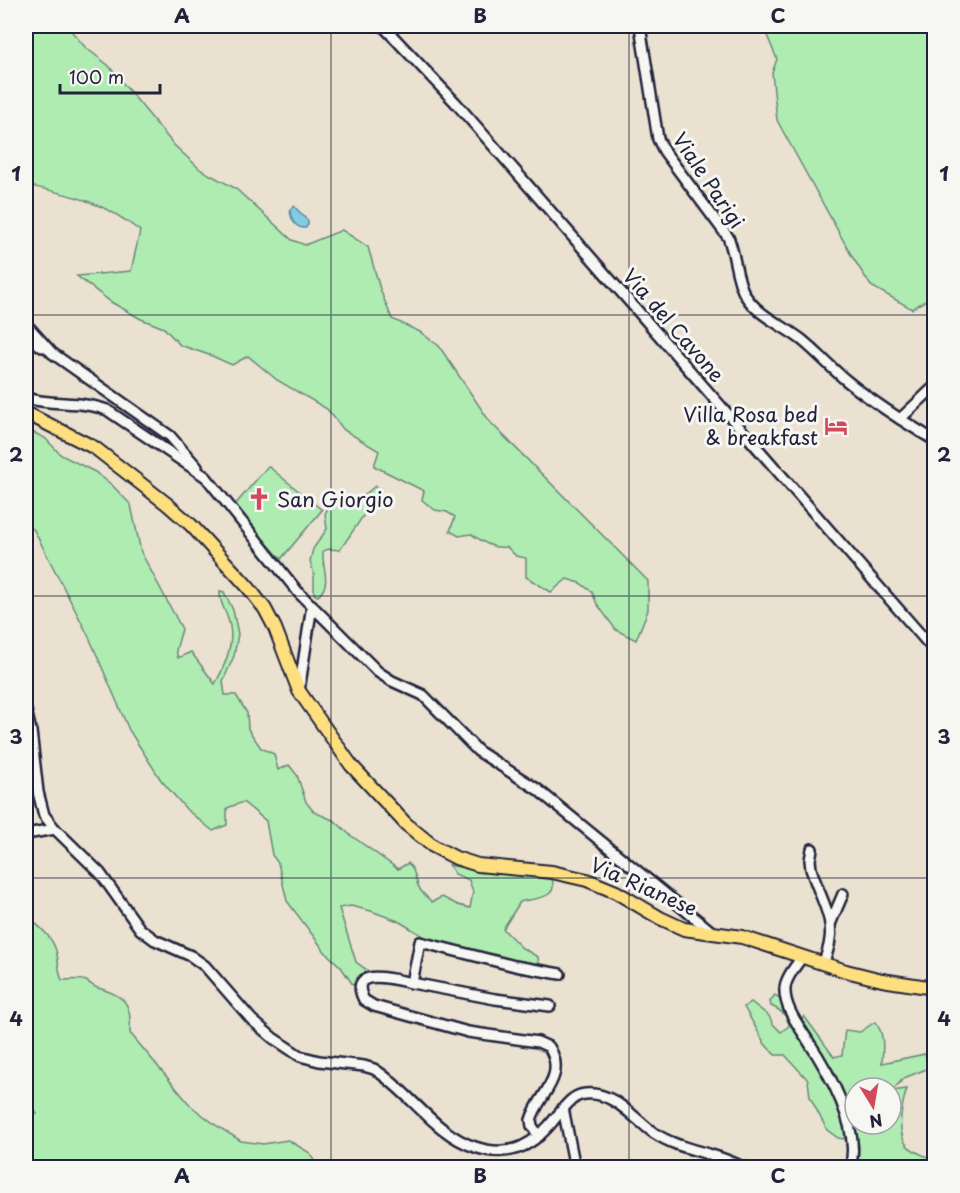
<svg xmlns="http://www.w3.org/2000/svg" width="960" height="1193" font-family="'Playpen Sans',sans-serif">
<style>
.green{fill:#afecb2;stroke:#688776;stroke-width:1.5;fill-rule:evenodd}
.water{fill:#81cce1;stroke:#5b889f;stroke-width:1.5}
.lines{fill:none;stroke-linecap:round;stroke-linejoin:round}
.minor-casing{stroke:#22223b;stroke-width:14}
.major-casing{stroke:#22223b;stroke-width:16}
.minor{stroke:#f6f6f2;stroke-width:9}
.major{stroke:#fddf80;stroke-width:12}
.grid{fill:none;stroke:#22223b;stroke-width:1.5;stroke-opacity:0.55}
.labels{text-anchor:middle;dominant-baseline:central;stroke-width:6;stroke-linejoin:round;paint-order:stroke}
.street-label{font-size:20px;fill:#22223b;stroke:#f6f6f2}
.poi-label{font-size:20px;fill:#22223b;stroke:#f6f6f2;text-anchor:end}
.neatline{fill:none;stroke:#22223b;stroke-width:2}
.grid-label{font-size:20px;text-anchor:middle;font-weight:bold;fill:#22223b}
</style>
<rect width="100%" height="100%" fill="#eae1d1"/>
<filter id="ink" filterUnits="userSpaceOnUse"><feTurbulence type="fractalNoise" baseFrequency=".0167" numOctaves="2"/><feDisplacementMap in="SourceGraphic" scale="12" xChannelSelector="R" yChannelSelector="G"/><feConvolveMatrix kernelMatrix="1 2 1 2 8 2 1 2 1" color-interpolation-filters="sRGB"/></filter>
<g filter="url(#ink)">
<g class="green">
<path d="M26 26H67L85 47 108 65 174 145 201 170 235 188 292 240 305 245 342 230 368 247 380 289 392 319 420 332 439 346 490 422 648 581V610L636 640 616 630 597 604 592 592 580 583 567 579 551 592 526 577V558L516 556 507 547C492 549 483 542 471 534L459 536 450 531 455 517 447 512 435 510 422 500 424 491 374 466 379 451 344 430 327 409 277 380 248 356 232 365 212 356 180 345 164 328 141 319 111 302 77 276 131 271 140 231C103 201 71 195 26 185Z"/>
<path d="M763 26H934V108L929 173 934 177V295L912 309 871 286 853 258 785 135 777 120 772 73 777 59Z"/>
<path d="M26 429 45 438 61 455 95 472 112 485 131 505 141 552 182 629 176 650 178 658 191 652 215 684C225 666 236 639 228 619 225 609 219 602 220 591L224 592 233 610 238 634 234 656 223 681 225 695H236L247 713 248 729 261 748 274 754 278 770 289 765 297 775 306 802 314 812 335 821 349 834 398 869 408 863C419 875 413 880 421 891 424 895 429 899 432 902L442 897 458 905 470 908 473 892 469 880 455 874 449 865 481 872 551 877C561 899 535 898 520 902L503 929 522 948 538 957 539 965 474 952 430 940 398 921 371 911 351 906 339 908 356 962 371 973 363 975 353 985 341 967 326 953 287 901 278 863 272 855 266 821 243 802 227 808V825L213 831 187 810 161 780 129 730 89 637 34 530 26 523Z"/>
<path d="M268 466 322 510 281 559 234 506Z"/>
<path d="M375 486 380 491 340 550 329 549 323 551C321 567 333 583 318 596L314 594V574L310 561 313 549 327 529 325 514 330 503 360 499Z"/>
<path d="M26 917C39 925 55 939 57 955 59 964 58 971 62 980 69 980 80 978 86 981 90 983 94 987 98 988 126 996 132 1004 130 1033L191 1106 217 1126 241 1141 263 1144 288 1140 310 1153 317 1167H26V1122L37 1114 26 1095Z"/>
<path d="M775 995 782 1000 827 1077 846 1133 844 1139 838 1138 827 1130 810 1097 808 1080 785 1055H775L765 1044 744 1007 751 1002 769 1016 773 1024 781 1032 789 1026C788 1015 780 1010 771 1006L770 1001Z"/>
<path d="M804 1016 834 1057 842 1055 845 1030 860 1032 875 1022C885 1033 883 1049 882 1063L925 1054 929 1068 904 1078 892 1091 907 1089C902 1104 896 1130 906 1144 912 1152 926 1156 934 1160V1167H858L859 1145 835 1073 801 1022ZM855 1088H891V1124H855Z"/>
</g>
<path class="water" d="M294 206 308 221V225L305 228C294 228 291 219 290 210Z"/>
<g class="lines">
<g class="minor-casing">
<g id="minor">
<path d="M383 26 455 102 934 650"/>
<path d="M640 26 658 139 664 151 728 237C736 256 735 277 745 295 758 316 783 325 802 340 818 353 831 368 847 381 874 403 904 422 934 440"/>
<path d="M26 324 52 353 170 436 197 467"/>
<path d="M26 336 42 347"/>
<path d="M26 398C52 406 81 400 107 410L206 477 298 592 378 672 392 681 423 695 478 751 537 789 712 932"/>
<path d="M900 419 934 387"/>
<path d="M299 691 312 605"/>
<path d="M26 710 31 731 38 792 44 815 55 829 100 873 140 929 155 940 191 956 205 966 252 1020 273 1038 300 1056 319 1061 364 1066 374 1069C408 1090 436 1135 475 1147 511 1159 535 1145 557 1116 565 1107 572 1095 585 1094 613 1090 634 1119 654 1133 681 1151 716 1152 744 1168"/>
<path d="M26 834 55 829"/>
<path d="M812 849 810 860 811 869C823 908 841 922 823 964"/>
<path d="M831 922 843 894"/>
<path d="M802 957C796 966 785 978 785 989 784 1007 798 1025 807 1039 828 1071 862 1129 850 1168"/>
<path d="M412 983 495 999 550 1006"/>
<path d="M563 1108 575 1168"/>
<path d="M539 1136 532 1126 531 1120C538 1095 568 1077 549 1047L538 1042 468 1032 374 1006 364 1000C346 965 397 980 412 983L420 942 515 966 560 974"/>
</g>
</g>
<g class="major-casing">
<path id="major" d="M26 413 95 448 167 504 191 525 248 587 265 609 275 628 299 691 351 765 406 824 433 846 456 858 478 865 552 872 587 880 616 892 660 918 684 929 742 937 846 971 882 980 934 988"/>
</g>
<use href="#minor" class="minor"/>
<use href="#major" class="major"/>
</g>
</g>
<path class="grid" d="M331 26V1168M629 26V1168M26 315H934M26 596H934M26 878H934"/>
<defs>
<g id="hotel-bare" transform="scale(1.8)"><path d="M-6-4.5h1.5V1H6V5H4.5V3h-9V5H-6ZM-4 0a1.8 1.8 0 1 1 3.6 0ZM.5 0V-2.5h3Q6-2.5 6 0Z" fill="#d1495b" stroke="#f6f6f2" stroke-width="2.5" paint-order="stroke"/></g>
<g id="church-bare" transform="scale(1.8)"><path d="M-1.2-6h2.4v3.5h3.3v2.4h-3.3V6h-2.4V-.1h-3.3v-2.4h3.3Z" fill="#d1495b" stroke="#f6f6f2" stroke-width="2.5" paint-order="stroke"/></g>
</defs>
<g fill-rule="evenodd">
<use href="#hotel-bare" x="836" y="426"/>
<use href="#church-bare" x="259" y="499"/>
</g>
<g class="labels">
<g class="street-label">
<text transform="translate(709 180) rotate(56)">Viale Parigi</text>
<text transform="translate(674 325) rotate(49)">Via del Cavone</text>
<text transform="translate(644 886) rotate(24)">Via Rianese</text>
</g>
<g class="poi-label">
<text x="818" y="414">Villa Rosa bed<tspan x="818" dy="23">&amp; breakfast</tspan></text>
<text x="277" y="499" text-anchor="start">San Giorgio</text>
</g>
</g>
<rect width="960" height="1193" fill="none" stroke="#f6f6f2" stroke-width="66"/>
<g transform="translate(873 1106) rotate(169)"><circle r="28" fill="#f6f6f2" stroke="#a1a1a9" stroke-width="1.5"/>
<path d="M0-4.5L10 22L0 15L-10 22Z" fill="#d1495b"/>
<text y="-9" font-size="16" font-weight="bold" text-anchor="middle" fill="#22223b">N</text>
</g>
<path d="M60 84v9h100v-9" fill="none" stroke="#22223b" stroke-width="3"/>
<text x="69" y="84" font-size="18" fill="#22223b" stroke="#f6f6f2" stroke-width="4.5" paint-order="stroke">100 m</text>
<rect x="33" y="33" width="894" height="1127" class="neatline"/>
<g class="grid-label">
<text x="182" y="23">A</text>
<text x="480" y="23">B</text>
<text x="778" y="23">C</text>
<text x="16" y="181">1</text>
<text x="944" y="181">1</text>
<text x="16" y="462">2</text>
<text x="944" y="462">2</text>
<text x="16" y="744">3</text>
<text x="944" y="744">3</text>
<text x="16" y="1026">4</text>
<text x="944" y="1026">4</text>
<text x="182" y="1183">A</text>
<text x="480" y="1183">B</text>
<text x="778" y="1183">C</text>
</g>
</svg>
